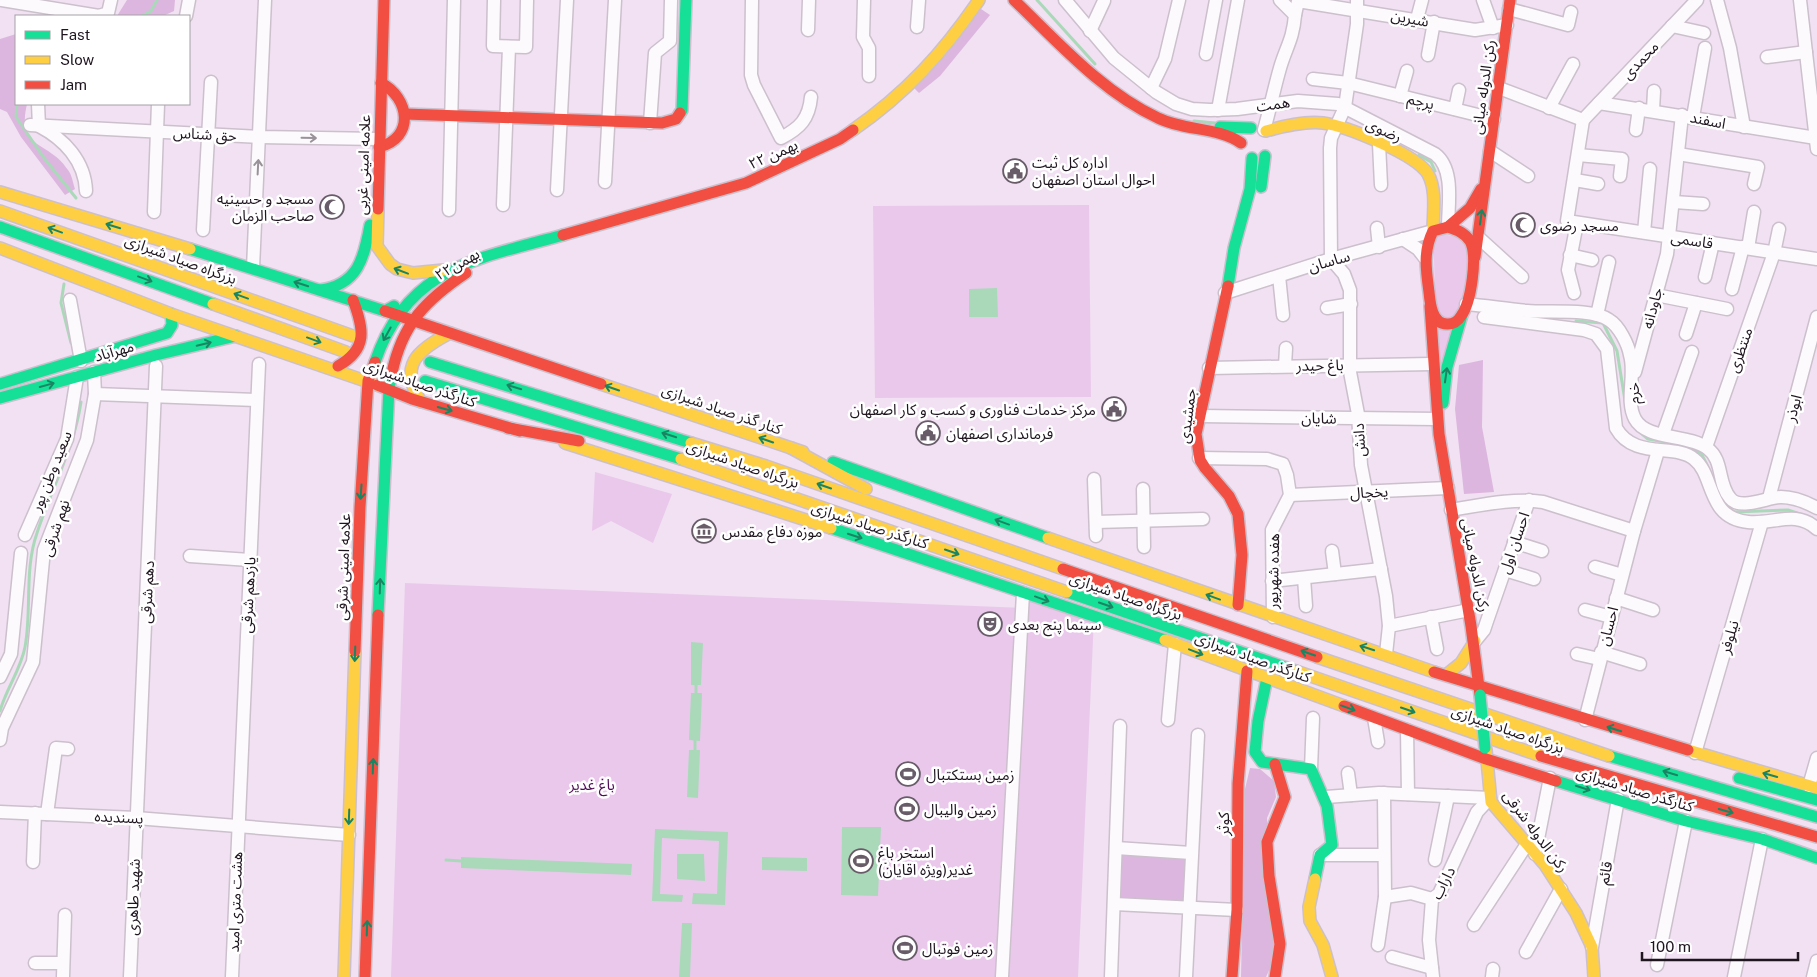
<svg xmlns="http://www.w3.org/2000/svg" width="1817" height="977" font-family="'Public Sans','Noto Sans Arabic',sans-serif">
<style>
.green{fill:#eac8ec}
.forest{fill:#dcb6df}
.water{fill:#aad9b9}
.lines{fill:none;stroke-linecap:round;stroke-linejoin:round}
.stream{stroke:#aad9b9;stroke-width:3}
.street-casing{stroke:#ccc0cd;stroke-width:15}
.fast-casing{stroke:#ccc0cd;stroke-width:14}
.slow-casing{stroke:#ccc0cd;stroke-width:14}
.jam-casing{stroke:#ccc0cd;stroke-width:14}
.street{stroke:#fdfafd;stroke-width:12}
.fast{stroke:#16e098;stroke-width:11}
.slow{stroke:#ffcf43;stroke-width:11}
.jam{stroke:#f24e42;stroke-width:11}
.fast-bridge-casing{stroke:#ccc0cd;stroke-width:14;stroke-linecap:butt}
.fast-bridge{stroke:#16e098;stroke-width:11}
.oneway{stroke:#999399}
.oneway2{stroke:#1a8562}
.labels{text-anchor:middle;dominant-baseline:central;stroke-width:5;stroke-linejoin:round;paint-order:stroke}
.street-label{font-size:15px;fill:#1f151f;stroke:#fff}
.poi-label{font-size:15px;fill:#1f151f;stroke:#fff;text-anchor:start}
.park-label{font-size:15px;fill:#520d59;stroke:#fff}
</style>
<rect width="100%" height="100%" fill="#f1e1f2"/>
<g class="green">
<path d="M1089 205 1091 397 875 398 873 206Z"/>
<path d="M1433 231 1470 241 1462 315 1440 441Z"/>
<path d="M595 472 672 494 653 543 611 521 592 531Z"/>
<path d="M405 583 1022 608 1023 593 1094 617 1078 977H391Z"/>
</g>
<g class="forest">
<path d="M127 0H175L174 11 163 16H117Z"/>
<path d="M981 9 990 15 940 76 919 93 914 88Z"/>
<path d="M16 34V104H27C16 150 50 141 68 170 72 175 73 183 75 189L65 195 21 137 7 112 0 109V39Z"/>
<path d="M1483 360 1482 427 1494 492 1464 494 1455 409 1459 365Z"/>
<path d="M1250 768 1260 769 1274 781 1276 797 1267 818 1275 957 1266 977H1241L1245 789Z"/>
<path d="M1119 852 1187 857 1186 905 1118 901Z"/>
</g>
<g class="water">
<path d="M997 288 998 317H969V289Z"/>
<path d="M691 642 703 643 701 685H691Z"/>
<path d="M691 693H702L700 741 689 740Z"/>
<path d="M689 750H700L698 798 687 797Z"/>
<path d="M842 827H881L878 896 841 895Z"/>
<path d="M655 829 728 832 725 905 692 904 693 893 717 894 719 841 662 838 660 894 683 895 682 902 652 901Z"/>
<path d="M677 854H704L705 881 677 879Z"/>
<path d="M461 857 632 864 631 875 461 868Z"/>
<path d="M762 857 807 858V871L762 870Z"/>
<path d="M682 923H692L690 977H679Z"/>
</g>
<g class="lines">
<g class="stream">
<path d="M1037 0 1095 64"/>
<path d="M142 16 151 11 157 0"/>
<path d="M17 104 16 117 44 158 76 198"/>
<path d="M1194 121 1215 123"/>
<path d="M1419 155 1431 162 1435 171"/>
<path d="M64 284 61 303 71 343"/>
<path d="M1576 321 1603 323 1617 351 1627 413"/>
<path d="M1642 434 1648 439 1677 444 1701 453 1707 465"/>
<path d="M1725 504 1734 512 1788 510 1812 518"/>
<path d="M696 693V685"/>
<path d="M0 711C6 689 21 669 25 647 32 609 24 570 37 533 51 489 74 449 81 402"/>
<path d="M695 750V740"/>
<path d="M446 860 461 861"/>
</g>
<g class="street-casing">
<g id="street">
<path d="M2 0 99 16 108 13 111 0"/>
<path d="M494 0 493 46 526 47 527 0"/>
<path d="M752 0 751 75 754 85 781 138C800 128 809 119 811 97"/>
<path d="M864 0 863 37 869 48V76"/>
<path d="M1065 0 1114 58 1156 92 1176 104 1192 109 1210 110 1237 109 1298 101 1338 104 1435 154C1455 169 1448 205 1448 227"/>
<path d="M1357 0V24L1345 107 1331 138 1330 148 1331 259 1344 274 1350 290V372L1358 414 1361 465 1386 596 1389 626 1386 654"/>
<path d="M1483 0 1493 28"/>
<path d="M1717 0 1730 48 1744 127"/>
<path d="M1800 0 1817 149"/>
<path d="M1509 9 1568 25 1571 12"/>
<path d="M1295 15 1298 1 1475 30 1507 25"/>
<path d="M186 16 189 0"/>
<path d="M1417 19 1422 0"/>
<path d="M1672 26 1704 33"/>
<path d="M917 27 919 0"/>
<path d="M808 30 809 0"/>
<path d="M1090 31 1104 1"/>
<path d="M1206 54 1216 0"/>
<path d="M1428 55 1434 22"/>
<path d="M1767 57 1806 52"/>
<path d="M1313 79 1348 83 1494 119"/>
<path d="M1151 88 1165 59 1179 0"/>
<path d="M1499 88 1583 120"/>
<path d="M1400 96 1407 71"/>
<path d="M1599 103 1816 138"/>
<path d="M38 104 39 126C64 139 85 161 86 191"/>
<path d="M1549 108 1573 64"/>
<path d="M1455 109 1459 90"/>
<path d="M1218 110 1238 0"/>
<path d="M1653 110 1654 91"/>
<path d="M1693 117 1705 48"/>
<path d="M1583 120 1567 221 1817 259"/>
<path d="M1583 120 1697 0"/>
<path d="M650 123 655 53 670 41 671 0"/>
<path d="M30 125 260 137 379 139"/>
<path d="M1264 130C1270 109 1274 89 1280 68 1286 47 1293 40 1295 15L1280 0"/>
<path d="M1636 130 1639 108"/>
<path d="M1379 144 1381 185"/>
<path d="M1490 151 1528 176"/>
<path d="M1678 154 1758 167 1754 184"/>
<path d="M1578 155 1622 159 1620 176"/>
<path d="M1575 180 1598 184"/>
<path d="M605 182 615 0"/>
<path d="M557 190 567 0"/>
<path d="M1674 202 1703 204"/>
<path d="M503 205 509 47"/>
<path d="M449 210 454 0"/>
<path d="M154 212 158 104"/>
<path d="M1377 228 1379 247"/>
<path d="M203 230 211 82"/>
<path d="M1644 232 1650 169"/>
<path d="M1478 237 1522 277"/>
<path d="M1403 239 1418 249 1425 258"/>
<path d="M1748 248 1754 212"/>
<path d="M1570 255 1592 260"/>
<path d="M253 268 265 0"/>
<path d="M1279 276 1283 315"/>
<path d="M1705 277 1713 243"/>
<path d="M1732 289 1743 247"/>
<path d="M1225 293 1331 259 1433 231"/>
<path d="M1574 293 1568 270 1577 223"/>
<path d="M1656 295 1727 309"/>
<path d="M70 300 81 361"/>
<path d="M1466 304C1486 306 1507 309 1527 311 1548 313 1592 308 1609 320 1619 326 1628 344 1630 355 1636 375 1625 400 1635 419 1646 440 1688 434 1707 448 1724 460 1717 483 1730 498 1740 511 1768 497 1781 497 1794 497 1806 502 1817 508"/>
<path d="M1327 308 1351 304"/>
<path d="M1597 315 1609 262"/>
<path d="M1484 317 1584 330 1596 334 1607 349 1616 428C1634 460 1675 443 1694 459 1715 475 1706 518 1748 522 1772 525 1796 509 1817 529"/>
<path d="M1686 334 1696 303"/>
<path d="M1285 366 1286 348"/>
<path d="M1209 368 1431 364"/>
<path d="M1635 372 1667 254 1682 115"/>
<path d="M95 394 257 400"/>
<path d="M1201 416 1437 419"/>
<path d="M1663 434 1692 352"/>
<path d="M1706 447 1774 253 1779 229"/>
<path d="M1199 458 1267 459 1283 464 1287 475 1290 495 1272 530 1273 617"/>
<path d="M1094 479 1096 536"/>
<path d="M1143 489 1144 547"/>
<path d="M1290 495 1448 488"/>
<path d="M1769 498 1817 317"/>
<path d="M1451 510C1482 505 1512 498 1543 502L1634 531"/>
<path d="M1096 522 1203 519"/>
<path d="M25 535 67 439 77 377"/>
<path d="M1514 542 1542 551"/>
<path d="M1332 551 1335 574"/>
<path d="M190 556 250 560"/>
<path d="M1595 567 1622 575"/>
<path d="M1505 570 1534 579"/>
<path d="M1304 578 1306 606"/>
<path d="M1272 581 1381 569"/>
<path d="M1616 598 1653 610"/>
<path d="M1585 610 1611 617"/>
<path d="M1431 617 1437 649"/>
<path d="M1389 626 1469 610"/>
<path d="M1475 641 1484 630 1487 621 1529 500"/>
<path d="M1601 652 1640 664"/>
<path d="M1577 654 1599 659"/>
<path d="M0 677 11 654 21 553"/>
<path d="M1374 718 1378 742"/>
<path d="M1168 720 1175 644"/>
<path d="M1585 720 1634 531 1658 451"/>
<path d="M1407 730 1408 794"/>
<path d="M0 740 2 728 33 662 44 550 87 440 95 394 94 372"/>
<path d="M1695 753 1762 522"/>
<path d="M1311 769 1313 718"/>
<path d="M1348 773 1351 795"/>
<path d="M1809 786 1817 758"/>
<path d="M1384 793 1385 897 1411 893 1432 899"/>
<path d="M1326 797 1379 793 1490 798"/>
<path d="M0 812 136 818 349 835"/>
<path d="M47 814 56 748 68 749"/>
<path d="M1116 848 1191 853"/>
<path d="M1535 854 1550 778"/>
<path d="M1320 855H1384"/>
<path d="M1435 860 1448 796"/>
<path d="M33 862 35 813"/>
<path d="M1114 904 1237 910"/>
<path d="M1474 925 1527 844"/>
<path d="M1378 945 1385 897"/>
<path d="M1592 947 1618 799"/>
<path d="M1526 952 1561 889"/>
<path d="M1392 957 1432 968"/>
<path d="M35 963H63"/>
<path d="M1657 965 1686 821"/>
<path d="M63 977 65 915"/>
<path d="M130 977 156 366"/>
<path d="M232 977 259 364"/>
<path d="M1002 977 1023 593"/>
<path d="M1111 977 1120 726"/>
<path d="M1186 977 1198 735"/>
<path d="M1433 977 1429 940 1432 899 1439 894 1477 812 1490 798"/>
<path d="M1492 977 1493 969"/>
<path d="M1734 977 1762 839"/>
<path d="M1813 977 1817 961"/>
</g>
</g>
<g class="fast-casing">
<g id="fast">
<path d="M680 113 682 110 686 0"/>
<path d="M1220 127 1251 128"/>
<path d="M1261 187 1265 156"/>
<path d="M0 227 213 304"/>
<path d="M190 249 385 311 394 306"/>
<path d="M1228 286 1234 248 1250 189 1252 158"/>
<path d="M320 290C358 285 364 258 370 225"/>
<path d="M375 362C407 267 477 259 563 235"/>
<path d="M430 362 691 443"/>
<path d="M425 381 681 459"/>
<path d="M0 384 167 333 172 325 171 314"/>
<path d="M0 398 156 355 236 336"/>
<path d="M1443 403 1447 367 1462 315"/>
<path d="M833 462 1048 538"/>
<path d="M831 528 1165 640"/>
<path d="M1067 592 1296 671"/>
<path d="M378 615 389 388 392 373"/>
<path d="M1267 678 1258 721 1255 752 1262 762 1311 769 1327 806 1332 845 1320 855 1315 879"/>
<path d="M1609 756 1817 817"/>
<path d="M1739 778 1817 800"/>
<path d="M1556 781 1686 821 1762 839 1817 858"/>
</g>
</g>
<g class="slow-casing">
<g id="slow">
<path d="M853 130C905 94 943 53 979 0"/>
<path d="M1266 131C1284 126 1304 121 1323 123 1346 126 1416 154 1428 174 1437 190 1433 214 1433 231"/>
<path d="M0 192 190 249"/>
<path d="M378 209 377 246 390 264 397 269 413 273 444 270"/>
<path d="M0 211 353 336"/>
<path d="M0 248 171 314 377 385"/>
<path d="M213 304 346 352"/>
<path d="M601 384 803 452"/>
<path d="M421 402C398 366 417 350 450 333"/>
<path d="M565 443 831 528"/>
<path d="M691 443 766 466 1063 569"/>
<path d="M791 448 866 489"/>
<path d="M681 459 1067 592"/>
<path d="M1048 538 1434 672"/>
<path d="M1165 640 1344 706"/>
<path d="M1317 657 1609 756"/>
<path d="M1296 671 1541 756"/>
<path d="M1446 675 1461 663 1475 641"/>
<path d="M1486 750 1491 802 1545 865 1576 913 1592 947 1594 977"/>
<path d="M1688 750 1817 788"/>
<path d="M1315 879 1309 907 1310 921 1323 945 1332 977"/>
<path d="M344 977 355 651"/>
</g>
</g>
<g class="jam-casing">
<g id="jam">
<path d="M1014 0C1058 42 1102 92 1158 118 1184 131 1219 127 1241 143"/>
<path d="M405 114 662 123 676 119 680 113"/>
<path d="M379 147C415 138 410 98 381 83"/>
<path d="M378 209 384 0"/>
<path d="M1448 227C1457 230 1465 233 1470 241 1478 256 1471 303 1461 316 1458 321 1453 324 1448 324 1432 325 1430 303 1429 292 1426 270 1423 251 1433 231Z"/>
<path d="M1448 227 1470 208 1481 189"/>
<path d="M563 235 746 183 840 139 853 130"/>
<path d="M1475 257 1510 0"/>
<path d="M1228 286 1196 434 1200 460 1205 468 1229 496 1238 514 1242 555 1238 605"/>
<path d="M1430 306 1439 434 1471 626 1480 695"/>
<path d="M385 311 601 384"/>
<path d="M338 366C368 349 364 329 353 300"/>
<path d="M392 373C402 324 426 300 466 273"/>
<path d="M377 385 412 399 520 431"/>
<path d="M508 428 579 441"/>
<path d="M1063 569 1317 657"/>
<path d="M355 651 360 507 368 381 375 362"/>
<path d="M1434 672 1688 750"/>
<path d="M1344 706 1486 759 1556 781"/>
<path d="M1541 756 1817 837"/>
<path d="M1275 764 1285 797 1267 842 1269 876 1280 944 1275 977"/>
<path d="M365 977 378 615"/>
<path d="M1232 977 1237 910 1238 784 1247 671"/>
</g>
</g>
<use href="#street" class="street"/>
<use href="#fast" class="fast"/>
<use href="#slow" class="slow"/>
<use href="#jam" class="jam"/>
<g class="fast-bridge-casing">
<path id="fast-bridge" d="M1480 695 1485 748"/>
</g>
<use href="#fast-bridge" class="fast-bridge"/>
</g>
<defs><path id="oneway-shaft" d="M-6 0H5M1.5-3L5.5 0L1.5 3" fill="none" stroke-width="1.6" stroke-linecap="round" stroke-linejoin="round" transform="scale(1.25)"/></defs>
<g class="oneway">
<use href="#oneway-shaft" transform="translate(309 138) rotate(1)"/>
<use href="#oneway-shaft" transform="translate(258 167) rotate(-87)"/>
</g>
<g class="oneway2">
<use href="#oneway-shaft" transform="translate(1481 217) rotate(-82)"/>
<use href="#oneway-shaft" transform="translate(113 226) rotate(-163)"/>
<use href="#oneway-shaft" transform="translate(55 230) rotate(-160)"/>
<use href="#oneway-shaft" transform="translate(401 271) rotate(-159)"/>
<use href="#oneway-shaft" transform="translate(145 279) rotate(20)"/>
<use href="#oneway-shaft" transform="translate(301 284) rotate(-162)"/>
<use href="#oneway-shaft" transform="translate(241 296) rotate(-160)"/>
<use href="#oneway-shaft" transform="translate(387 334) rotate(119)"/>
<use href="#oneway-shaft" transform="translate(314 340) rotate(20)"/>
<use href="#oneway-shaft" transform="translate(204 344) rotate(-13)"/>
<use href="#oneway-shaft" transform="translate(1446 375) rotate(-82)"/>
<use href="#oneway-shaft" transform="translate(47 385) rotate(-15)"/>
<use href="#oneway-shaft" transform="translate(514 387) rotate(-163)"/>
<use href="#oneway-shaft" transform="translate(612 388) rotate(-161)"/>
<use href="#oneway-shaft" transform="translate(445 409) rotate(16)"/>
<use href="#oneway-shaft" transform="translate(669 435) rotate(-162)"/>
<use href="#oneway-shaft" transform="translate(766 440) rotate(-161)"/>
<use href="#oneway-shaft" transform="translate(824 486) rotate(-161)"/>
<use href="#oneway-shaft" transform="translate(361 492) rotate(94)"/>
<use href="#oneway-shaft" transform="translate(1002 522) rotate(-160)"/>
<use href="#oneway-shaft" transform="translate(855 536) rotate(18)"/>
<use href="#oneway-shaft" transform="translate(952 552) rotate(19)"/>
<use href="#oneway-shaft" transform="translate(380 586) rotate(-88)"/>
<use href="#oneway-shaft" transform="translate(1213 597) rotate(-160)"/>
<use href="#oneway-shaft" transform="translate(1042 599) rotate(20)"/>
<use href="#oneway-shaft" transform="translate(1106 605) rotate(19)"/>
<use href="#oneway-shaft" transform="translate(1367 648) rotate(-162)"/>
<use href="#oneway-shaft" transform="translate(1196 652) rotate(21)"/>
<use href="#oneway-shaft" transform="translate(1308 653) rotate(-161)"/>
<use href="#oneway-shaft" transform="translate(355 654) rotate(92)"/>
<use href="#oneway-shaft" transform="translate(1348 708) rotate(20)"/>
<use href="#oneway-shaft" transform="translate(1408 710) rotate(19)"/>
<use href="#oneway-shaft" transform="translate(1614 729) rotate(-163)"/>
<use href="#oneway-shaft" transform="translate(373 766) rotate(-88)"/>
<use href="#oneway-shaft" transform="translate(1670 773) rotate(-163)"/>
<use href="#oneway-shaft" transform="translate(1770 775) rotate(-164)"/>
<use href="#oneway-shaft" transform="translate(1583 788) rotate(18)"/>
<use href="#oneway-shaft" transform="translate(1726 811) rotate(16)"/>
<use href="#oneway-shaft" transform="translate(349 817) rotate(92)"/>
<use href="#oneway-shaft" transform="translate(367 928) rotate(-88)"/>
</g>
<defs>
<g id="civic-ring" transform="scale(1.25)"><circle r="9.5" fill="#fff" stroke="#685c69" stroke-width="1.5"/><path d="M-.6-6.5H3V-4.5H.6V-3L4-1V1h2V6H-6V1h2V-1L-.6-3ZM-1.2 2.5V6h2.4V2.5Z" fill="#685c69"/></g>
<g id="mosque-ring" transform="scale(1.25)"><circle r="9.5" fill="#fff" stroke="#685c69" stroke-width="1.5"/><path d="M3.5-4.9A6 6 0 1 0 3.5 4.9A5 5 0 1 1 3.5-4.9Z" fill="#685c69"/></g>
<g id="museum-ring" transform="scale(1.25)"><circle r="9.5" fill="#fff" stroke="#685c69" stroke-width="1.5"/><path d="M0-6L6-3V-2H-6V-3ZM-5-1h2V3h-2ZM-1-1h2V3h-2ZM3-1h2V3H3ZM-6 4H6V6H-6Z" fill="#685c69"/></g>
<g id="theatre-ring" transform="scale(1.25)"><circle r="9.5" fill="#fff" stroke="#685c69" stroke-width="1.5"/><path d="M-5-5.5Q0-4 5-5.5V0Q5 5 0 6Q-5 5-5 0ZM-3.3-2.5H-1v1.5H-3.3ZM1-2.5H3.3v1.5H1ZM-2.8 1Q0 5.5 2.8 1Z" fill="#685c69"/></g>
<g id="stadium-ring" transform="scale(1.25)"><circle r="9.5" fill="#fff" stroke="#685c69" stroke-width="1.5"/><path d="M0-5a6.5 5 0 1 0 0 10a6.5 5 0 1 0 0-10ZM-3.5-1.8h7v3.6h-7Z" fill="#685c69"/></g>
</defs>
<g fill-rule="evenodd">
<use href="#civic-ring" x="1015" y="171"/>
<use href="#mosque-ring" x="332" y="207"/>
<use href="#mosque-ring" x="1523" y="225"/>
<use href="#civic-ring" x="1114" y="409"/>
<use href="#civic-ring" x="928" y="433"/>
<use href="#museum-ring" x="704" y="531"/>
<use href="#theatre-ring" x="990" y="624"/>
<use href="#stadium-ring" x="908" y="774"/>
<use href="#stadium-ring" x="907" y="809"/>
<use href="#stadium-ring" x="861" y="861"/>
<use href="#stadium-ring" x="905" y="948"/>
</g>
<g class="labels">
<g class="street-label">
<text transform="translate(1410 18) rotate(10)">شیرین</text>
<text transform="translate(1640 60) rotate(-47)">محمدی</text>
<text transform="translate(1483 87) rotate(-82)">رکن الدوله میانی</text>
<text transform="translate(1421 101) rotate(14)">پرچم</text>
<text transform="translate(1273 104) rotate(-8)">همت</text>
<text transform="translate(1708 120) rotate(11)">اسفند</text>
<text transform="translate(1384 130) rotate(24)">رضوی</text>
<text transform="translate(205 134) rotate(3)">حق شناس</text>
<text transform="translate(773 154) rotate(-24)">۲۲ بهمن</text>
<text transform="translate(363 165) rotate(-88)">علامه امینی غربی</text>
<text transform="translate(1692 240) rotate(9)">قاسمی</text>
<text transform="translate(181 259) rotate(20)">بزرگراه صیاد شیرازی</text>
<text transform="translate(1329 261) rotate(-16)">ساسان</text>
<text transform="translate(457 264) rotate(-30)">۲۲بهمن</text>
<text transform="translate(1652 308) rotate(-75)">جاودانه</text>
<text transform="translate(1740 350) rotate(-71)">منتظری</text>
<text transform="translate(114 351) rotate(-16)">مهرآباد</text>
<text transform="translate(1320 365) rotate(-1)">باغ حیدر</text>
<text transform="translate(420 383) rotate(19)">کنارگذر صیادشیرازی</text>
<text transform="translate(1633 393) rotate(-90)">خرم</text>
<text transform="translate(1793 408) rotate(-75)">ابوذر</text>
<text transform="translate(722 409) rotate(19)">کنار گذر صیاد شیرازی</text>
<text transform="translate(1187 416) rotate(-83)">جمشیدی</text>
<text transform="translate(1319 418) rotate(1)">شایان</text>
<text transform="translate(1359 440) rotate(-93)">دانش</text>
<text transform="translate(743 464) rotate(19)">بزرگراه صیاد شیرازی</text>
<text transform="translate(51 471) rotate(-68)">سعید وطن پور</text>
<text transform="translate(1369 492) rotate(-3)">یخچال</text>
<text transform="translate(870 525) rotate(18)">کنارگذر صیاد شیرازی</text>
<text transform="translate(55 528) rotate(-71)">نهم شرقی</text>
<text transform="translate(1514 543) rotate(-71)">احسان اول</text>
<text transform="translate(1476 565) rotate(79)">رکن الدوله میانی</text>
<text transform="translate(343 567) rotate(-88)">علامه امینی شرقی</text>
<text transform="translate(1273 571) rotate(-89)">هفده شهریور</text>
<text transform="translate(147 592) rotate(-87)">دهم شرقی</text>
<text transform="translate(248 595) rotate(-87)">یازدهم شرقی</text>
<text transform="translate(1126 596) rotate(19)">بزرگراه صیاد شیرازی</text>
<text transform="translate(1608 626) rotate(-75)">احسان</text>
<text transform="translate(1729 637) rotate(-74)">نیلوفر</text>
<text transform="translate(1253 657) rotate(20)">کنارگذر صیاد شیرازی</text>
<text transform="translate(1508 729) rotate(19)">بزرگراه صیاد شیرازی</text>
<text transform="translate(1635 789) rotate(17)">کنارگذر صیاد شیرازی</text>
<text transform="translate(119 817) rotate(3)">پسندیده</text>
<text transform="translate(1223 824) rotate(-90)">کوثر</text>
<text transform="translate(1536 831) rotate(53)">رکن الدوله شرقی</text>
<text transform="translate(1605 873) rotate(-80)">قائم</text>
<text transform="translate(1443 883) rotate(-63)">داراب</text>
<text transform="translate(133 897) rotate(-88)">شهید طاهری</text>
<text transform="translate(235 902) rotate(-88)">هشت متری امید</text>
</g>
<g class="poi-label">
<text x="1032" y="162">اداره کل ثبت<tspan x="1032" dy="17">احوال استان اصفهان</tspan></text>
<text x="314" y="198" text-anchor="end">مسجد و حسینیه<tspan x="314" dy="17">صاحب الزمان</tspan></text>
<text x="1540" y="225">مسجد رضوی</text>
<text x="1096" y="409" text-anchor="end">مرکز خدمات فناوری و کسب و کار اصفهان</text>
<text x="946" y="433">فرمانداری اصفهان</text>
<text x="722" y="531">موزه دفاع مقدس</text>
<text x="1008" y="624">سینما پنج بعدی</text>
<text x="926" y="774">زمین بستکتبال</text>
<text x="924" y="809">زمین والیبال</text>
<text x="878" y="852">استخر باغ<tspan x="878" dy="17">غدیر(ویژه اقایان)</tspan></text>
<text x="922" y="948">زمین فوتبال</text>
</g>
<g class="park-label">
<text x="592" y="784">باغ غدیر</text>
</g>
</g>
<rect x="15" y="15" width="175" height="90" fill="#ffffff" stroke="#a5a1a5"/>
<rect x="25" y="31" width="25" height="8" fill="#16e098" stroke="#a5a1a5"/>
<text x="60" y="40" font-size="15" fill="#1f151f">Fast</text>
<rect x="25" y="56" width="25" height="8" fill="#ffcf43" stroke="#a5a1a5"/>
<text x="60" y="65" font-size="15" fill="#1f151f">Slow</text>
<rect x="25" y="81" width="25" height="8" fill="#f24e42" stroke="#a5a1a5"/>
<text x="60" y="90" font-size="15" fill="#1f151f">Jam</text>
<path d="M1642 952v8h156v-8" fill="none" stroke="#1f151f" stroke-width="2.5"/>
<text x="1650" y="952" font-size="15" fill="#1f151f" stroke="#ffffff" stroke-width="4" paint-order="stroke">100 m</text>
</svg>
